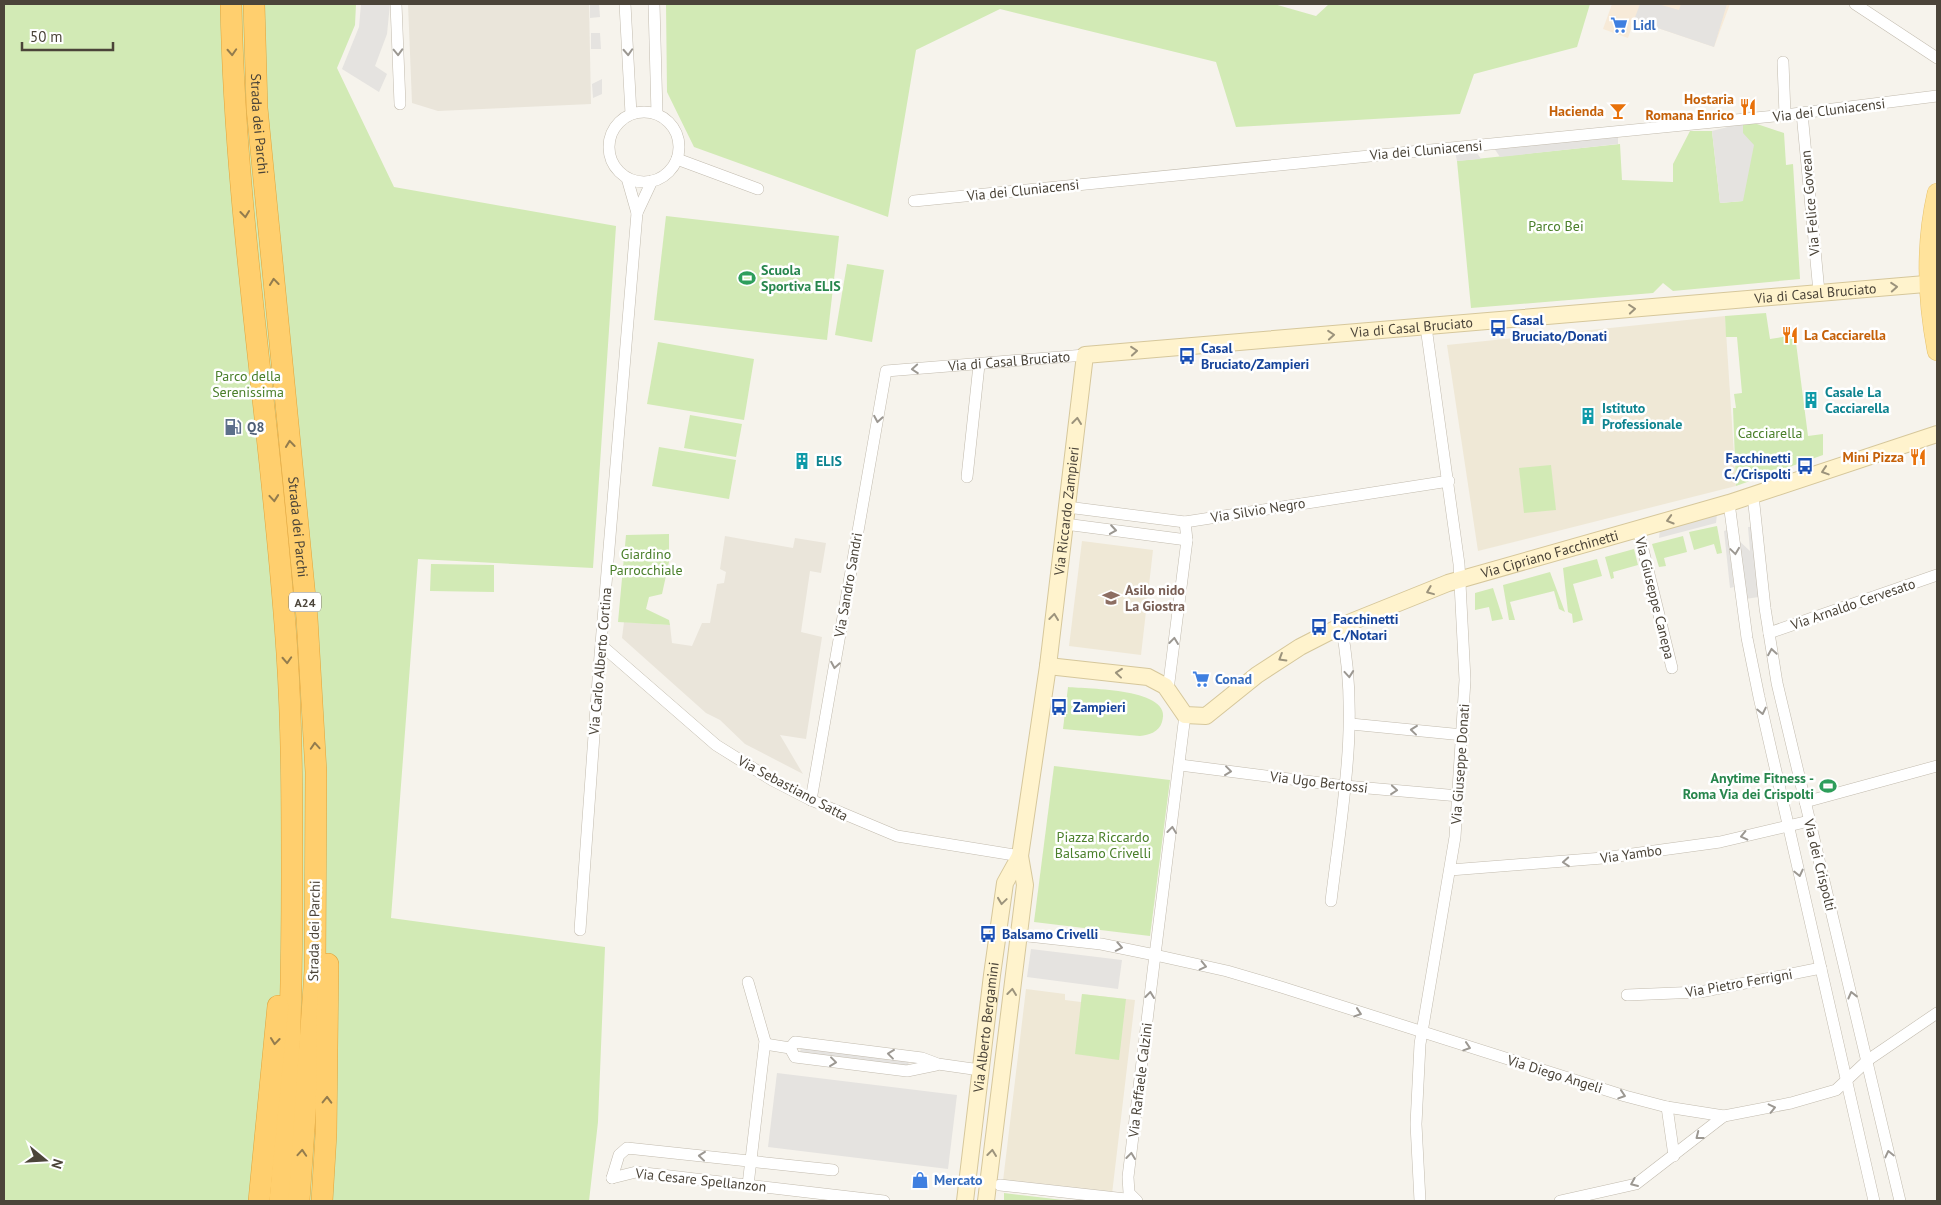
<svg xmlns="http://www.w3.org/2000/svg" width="1941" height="1205" font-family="'PT Sans',sans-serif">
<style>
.residential{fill:#eae5da}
.commercial{fill:#f7ead8}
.education{fill:#efe8d6}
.green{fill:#d2eab5}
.parking{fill:#e5e3e0}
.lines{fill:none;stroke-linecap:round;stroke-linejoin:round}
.street-casing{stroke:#c2bbae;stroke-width:12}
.secondary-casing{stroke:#d6c79b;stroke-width:18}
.primary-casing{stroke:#e6c16a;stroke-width:20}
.highway-casing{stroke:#e0a43c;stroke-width:22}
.street{stroke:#fff;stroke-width:11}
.secondary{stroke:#fff3cd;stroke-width:16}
.primary{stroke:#ffe39c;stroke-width:19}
.highway{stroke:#ffcf6e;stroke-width:21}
.oneway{stroke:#937c4e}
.oneway2{stroke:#9c9892}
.oneway3{stroke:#9c937c}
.labels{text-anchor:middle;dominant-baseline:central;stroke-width:5;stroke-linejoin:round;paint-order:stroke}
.shield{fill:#fff;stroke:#817c74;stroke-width:1}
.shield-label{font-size:12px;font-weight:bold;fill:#4b4439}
.shop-label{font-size:14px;font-weight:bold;fill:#366cbe;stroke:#fff;text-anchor:start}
.food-label{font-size:14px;font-weight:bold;fill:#c56008;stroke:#fff;text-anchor:end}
.street-label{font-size:14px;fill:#4b4439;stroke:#fff}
.park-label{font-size:14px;fill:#4a7f2a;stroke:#fff}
.leisure-label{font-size:14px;font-weight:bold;fill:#27864d;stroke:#fff;text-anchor:start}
.transit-label{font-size:14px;font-weight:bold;fill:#164399;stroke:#fff;text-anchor:start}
.culture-label{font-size:14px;font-weight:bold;fill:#0d838f;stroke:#fff;text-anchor:start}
.service-label{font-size:14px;font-weight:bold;fill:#4e5e75;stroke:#fff;text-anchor:start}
.education-label{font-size:14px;font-weight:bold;fill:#785e54;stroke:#fff;text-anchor:start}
</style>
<rect width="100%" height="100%" fill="#f6f3ec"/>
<g class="residential">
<path d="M408 4H589L591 104 438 111 412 103Z"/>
<path d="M725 536 793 548 795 538 826 543 821 573 810 571 801 632 822 637 806 739 780 735 803 774 745 744 720 720 706 713 622 638 624 622 670 625 672 643 692 646 702 623H710L717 584 724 583 726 572 720 569Z"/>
</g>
<path class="commercial" d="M1612 4H1730L1714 47 1634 20 1628 38 1603 29Z"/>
<g class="education">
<path d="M1725 316 1736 486 1478 551 1447 345Z"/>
<path d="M1082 541 1153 550 1141 655 1069 646Z"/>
<path d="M1026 989 1065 994V1000L1081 1002 1082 994 1135 1000 1112 1194 1003 1181Z"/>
</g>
<g class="green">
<path d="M4 4H356L355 25 337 68 394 187 616 226 593 568 418 559 391 918 605 947 598 1122 589 1201H4Z"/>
<path d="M666 4H1274L1316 16 1329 4H1590L1577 47 1474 74 1460 114 1236 127 1216 62 1000 9 916 50 888 217 694 147 667 92Z"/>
<path d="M1743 123H1754L1784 133 1786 165 1793 164 1800 279 1673 291 1663 283 1653 293 1471 308 1457 161 1620 144 1622 180 1673 182V164L1690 131H1712L1720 203 1743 201Z"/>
<path d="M666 216 839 236 827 340 654 320Z"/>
<path d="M847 264 884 270 872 342 835 335Z"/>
<path d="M1766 313 1770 339 1795 335 1808 436 1823 434V455L1736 486 1733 408H1736L1734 394 1742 393 1737 337H1726L1725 316Z"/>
<path d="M658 342 754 359 744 420 647 404Z"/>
<path d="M690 415 742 424 736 457 684 448Z"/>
<path d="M659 447 736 460 729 499 652 486Z"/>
<path d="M1551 465 1556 510 1524 513 1519 468Z"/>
<path d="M1717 526 1722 553 1717 554 1714 544 1694 550 1689 532Z"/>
<path d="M669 534V562L662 594 649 597 646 609 669 620 670 625 618 622 626 535Z"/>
<path d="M1683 536 1687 552 1664 558 1666 566 1659 567 1652 544Z"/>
<path d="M1634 549 1638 565 1613 572 1614 578 1611 579 1605 557Z"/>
<path d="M1597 559 1602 576 1573 584 1583 620 1573 623 1572 614 1568 612 1563 568Z"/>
<path d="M431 564 494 565V592L430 591Z"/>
<path d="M1550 572 1565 612 1559 609 1554 591 1510 602 1515 620H1509L1503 585Z"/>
<path d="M1493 588 1503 619 1492 621 1489 607 1475 610V593Z"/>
<path d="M1068 687C1087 689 1175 688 1162 722 1159 732 1149 735 1140 736L1063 729Z"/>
<path d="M1054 766 1170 780 1150 936 1034 922Z"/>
<path d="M1082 994 1126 999 1119 1060 1075 1054Z"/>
<path d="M1004 1193 1072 1201H1004Z"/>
</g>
<g class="parking">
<path d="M361 4H390L387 34 375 66 387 74 379 92 342 69 359 27Z"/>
<path d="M590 4H599L600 17 590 18Z"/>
<path d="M1640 4H1658L1679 10 1681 4H1727L1714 47 1634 20Z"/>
<path d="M591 33H600L601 49H591Z"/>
<path d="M602 79V94L593 98 592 84Z"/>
<path d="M1743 123V133L1754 145 1743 201 1720 203 1712 131Z"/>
<path d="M1618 135V144L1500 157 1494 148Z"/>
<path d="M1475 150 1481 159 1457 161 1455 152Z"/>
<path d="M1717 514 1716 523 1659 538 1660 529Z"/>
<path d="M1748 527H1752L1759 597 1745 599 1737 539 1750 551Z"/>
<path d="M1727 530 1734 587 1730 588 1724 531Z"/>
<path d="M1031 949 1122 960 1118 989 1027 977Z"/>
<path d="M801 1046 909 1059 908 1067 800 1054Z"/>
<path d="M777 1073 957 1095 948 1169 768 1147Z"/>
</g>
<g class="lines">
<g class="street-casing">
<g id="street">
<path d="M396 4 400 104"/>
<path d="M625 4 631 114"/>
<path d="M654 4 657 114"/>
<path d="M1855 4 1937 58"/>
<path d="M1783 62 1785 115"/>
<circle cx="644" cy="147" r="35"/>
<path d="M1802 113 1819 292"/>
<path d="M677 159 758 189"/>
<path d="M914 201 1785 115 1937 96"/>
<path d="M637 213 652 181"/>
<path d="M967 477 979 365"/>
<path d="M1753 495 1765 608 1777 683 1900 1201"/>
<path d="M1729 503 1747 638 1759 697 1874 1201"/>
<path d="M1067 507 1185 522 1449 481"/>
<path d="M1065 524 1187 540"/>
<path d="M1638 529 1672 668"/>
<path d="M1769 633 1937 575"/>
<path d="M601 645 716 745 772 780 811 800 897 836 1020 856"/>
<path d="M1168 690 1187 540 1185 522"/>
<path d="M1351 724 1463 735"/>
<path d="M1180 765 1345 786 1459 796"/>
<path id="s1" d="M811 800 886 371 1085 355"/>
<path d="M1805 802 1937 766"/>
<path d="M1450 870 1603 858 1720 842 1809 821"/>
<path d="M1331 901C1342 810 1360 717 1341 626"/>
<path d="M580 930 598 680 637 213 627 178"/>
<path d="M1019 935 1101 944 1155 955 1185 715"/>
<path d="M1627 995 1700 992 1821 968"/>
<path d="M765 1044 790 1048 795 1042 922 1058 938 1064 980 1070"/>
<path d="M790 1048 795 1057 907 1071 936 1065"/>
<path d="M1667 1107 1674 1156"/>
<path d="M612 1178 636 1172 884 1201"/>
<path d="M612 1178 619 1155 627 1148 833 1170"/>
<path d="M748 1185 765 1041 748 982"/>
<path d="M1000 1185 1135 1200"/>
<path d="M1137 1201 1129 1193 1128 1177 1155 955 1227 971 1281 987 1625 1096 1667 1107 1724 1116 1791 1103 1836 1090 1868 1060 1937 1013"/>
<path d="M1420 1201 1416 1124 1420 1044 1455 837 1465 680 1459 564 1426 327"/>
<path d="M1560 1201 1636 1184 1724 1116"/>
</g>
</g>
<g class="secondary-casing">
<g id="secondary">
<path id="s2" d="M1048 666 1148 677 1165 686 1185 715 1206 716 1257 675 1300 647 1341 626 1448 583 1729 503 1937 434"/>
<path id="s3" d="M965 1201 992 975 1005 883 1020 856"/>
<path id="s4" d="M986 1201 1025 885 1020 856 1048 666 1085 355 1937 283"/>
</g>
</g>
<g class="primary-casing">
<path id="primary" d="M1937 193C1925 245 1927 299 1937 351"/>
</g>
<g class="highway-casing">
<g id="highway">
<path d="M231 4C235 221 273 436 287 653 292 727 292 801 292 876 292 985 290 1093 280 1201"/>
<path id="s5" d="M254 4 257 108 307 618 316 772 315 971 299 1201"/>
<path d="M259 1201 278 1006"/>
<path d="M322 1201 326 1134 328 964"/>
</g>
</g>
<use href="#street" class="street"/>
<use href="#secondary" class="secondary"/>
<use href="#primary" class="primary"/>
<use href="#highway" class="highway"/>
</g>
<defs><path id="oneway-chevron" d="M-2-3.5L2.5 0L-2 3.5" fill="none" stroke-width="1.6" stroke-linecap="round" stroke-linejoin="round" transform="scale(1.25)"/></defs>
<g class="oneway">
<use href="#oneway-chevron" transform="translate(232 52) rotate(87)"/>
<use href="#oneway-chevron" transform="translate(245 214) rotate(84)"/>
<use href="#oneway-chevron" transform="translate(274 282) rotate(-96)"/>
<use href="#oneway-chevron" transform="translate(290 444) rotate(-96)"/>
<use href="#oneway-chevron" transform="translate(274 498) rotate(85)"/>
<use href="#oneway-chevron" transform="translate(287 660) rotate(87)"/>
<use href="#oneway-chevron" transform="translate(315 746) rotate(-94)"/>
<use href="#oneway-chevron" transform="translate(275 1041) rotate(96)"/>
<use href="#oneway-chevron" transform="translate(327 1100) rotate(-89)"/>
<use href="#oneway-chevron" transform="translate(302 1153) rotate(-86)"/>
</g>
<g class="oneway2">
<use href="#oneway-chevron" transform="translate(398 52) rotate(88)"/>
<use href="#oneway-chevron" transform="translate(628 52) rotate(87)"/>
<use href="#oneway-chevron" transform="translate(915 369) rotate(176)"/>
<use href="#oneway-chevron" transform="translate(878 419) rotate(100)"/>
<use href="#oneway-chevron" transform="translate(1113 530) rotate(8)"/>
<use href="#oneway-chevron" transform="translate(1735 551) rotate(82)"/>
<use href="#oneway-chevron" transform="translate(1174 641) rotate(-83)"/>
<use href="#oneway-chevron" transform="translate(1772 652) rotate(-99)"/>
<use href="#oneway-chevron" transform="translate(835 665) rotate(100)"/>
<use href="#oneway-chevron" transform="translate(1349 674) rotate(85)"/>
<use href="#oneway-chevron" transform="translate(1762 711) rotate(78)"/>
<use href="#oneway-chevron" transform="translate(1414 730) rotate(-174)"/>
<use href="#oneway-chevron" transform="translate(1228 771) rotate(7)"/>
<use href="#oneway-chevron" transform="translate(1394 790) rotate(5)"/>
<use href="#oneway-chevron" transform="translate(1172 830) rotate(-83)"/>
<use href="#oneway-chevron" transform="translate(1744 836) rotate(167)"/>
<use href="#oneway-chevron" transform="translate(1566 862) rotate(176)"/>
<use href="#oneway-chevron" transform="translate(1799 873) rotate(77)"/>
<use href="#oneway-chevron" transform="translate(1119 947) rotate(11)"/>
<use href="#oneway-chevron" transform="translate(1203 966) rotate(13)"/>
<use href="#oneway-chevron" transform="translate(1150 995) rotate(-83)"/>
<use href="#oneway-chevron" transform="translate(1852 995) rotate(-104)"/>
<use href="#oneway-chevron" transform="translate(1358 1013) rotate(18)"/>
<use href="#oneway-chevron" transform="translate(1467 1047) rotate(18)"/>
<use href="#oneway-chevron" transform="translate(891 1054) rotate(-173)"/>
<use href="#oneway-chevron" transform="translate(833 1062) rotate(7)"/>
<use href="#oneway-chevron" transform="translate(1622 1095) rotate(18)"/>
<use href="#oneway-chevron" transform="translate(1772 1108) rotate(-13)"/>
<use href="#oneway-chevron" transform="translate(1699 1136) rotate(142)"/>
<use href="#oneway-chevron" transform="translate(1889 1154) rotate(-103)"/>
<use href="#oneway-chevron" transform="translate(702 1156) rotate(-174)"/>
<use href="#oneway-chevron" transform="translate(1131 1156) rotate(-83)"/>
<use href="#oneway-chevron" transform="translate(1634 1183) rotate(157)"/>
</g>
<g class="oneway3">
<use href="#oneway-chevron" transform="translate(1894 287) rotate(-4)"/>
<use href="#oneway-chevron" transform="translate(1632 309) rotate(-5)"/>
<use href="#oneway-chevron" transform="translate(1331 335) rotate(-5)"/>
<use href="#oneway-chevron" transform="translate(1134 351) rotate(-5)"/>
<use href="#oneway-chevron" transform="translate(1077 421) rotate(-83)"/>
<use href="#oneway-chevron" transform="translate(1825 471) rotate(162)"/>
<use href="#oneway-chevron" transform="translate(1670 520) rotate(164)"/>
<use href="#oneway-chevron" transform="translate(1430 591) rotate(158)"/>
<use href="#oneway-chevron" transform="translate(1054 617) rotate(-83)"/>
<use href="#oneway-chevron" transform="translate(1282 658) rotate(149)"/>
<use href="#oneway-chevron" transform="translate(1119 673) rotate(-174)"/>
<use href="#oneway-chevron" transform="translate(1002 901) rotate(98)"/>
<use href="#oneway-chevron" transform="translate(1012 992) rotate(-83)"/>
<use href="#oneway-chevron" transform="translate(992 1153) rotate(-83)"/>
</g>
<defs>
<g id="supermarket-bare" transform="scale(1.35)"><path d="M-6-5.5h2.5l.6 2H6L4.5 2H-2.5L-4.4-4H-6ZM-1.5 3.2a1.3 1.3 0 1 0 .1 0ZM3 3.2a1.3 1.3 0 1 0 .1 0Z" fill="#3f7fe0" stroke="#fff" stroke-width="2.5" paint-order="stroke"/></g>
<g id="restaurant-bare" transform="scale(1.35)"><path d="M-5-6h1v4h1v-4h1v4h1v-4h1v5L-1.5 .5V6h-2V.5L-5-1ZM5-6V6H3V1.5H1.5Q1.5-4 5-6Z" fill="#e8710a" stroke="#fff" stroke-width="2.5" paint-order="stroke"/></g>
<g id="bar-bare" transform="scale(1.35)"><path d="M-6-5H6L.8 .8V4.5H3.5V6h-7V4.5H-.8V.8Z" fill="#e8710a" stroke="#fff" stroke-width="2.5" paint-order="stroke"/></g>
<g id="stadium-bare" transform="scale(1.35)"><path d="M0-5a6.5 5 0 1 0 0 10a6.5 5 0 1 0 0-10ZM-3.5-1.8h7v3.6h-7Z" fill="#2e9e5b" stroke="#fff" stroke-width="2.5" paint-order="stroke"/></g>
<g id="bus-bare" transform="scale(1.35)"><path d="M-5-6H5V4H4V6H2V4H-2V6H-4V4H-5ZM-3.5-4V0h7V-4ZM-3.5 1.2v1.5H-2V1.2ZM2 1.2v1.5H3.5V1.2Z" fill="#1a4fb4" stroke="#fff" stroke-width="2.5" paint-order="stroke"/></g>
<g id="building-bare" transform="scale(1.35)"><path d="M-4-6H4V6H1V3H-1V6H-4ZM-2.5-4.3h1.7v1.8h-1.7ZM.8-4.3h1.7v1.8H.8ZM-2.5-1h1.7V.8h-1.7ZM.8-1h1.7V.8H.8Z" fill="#0f9aa8" stroke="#fff" stroke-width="2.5" paint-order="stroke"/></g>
<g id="fuel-bare" transform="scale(1.35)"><path d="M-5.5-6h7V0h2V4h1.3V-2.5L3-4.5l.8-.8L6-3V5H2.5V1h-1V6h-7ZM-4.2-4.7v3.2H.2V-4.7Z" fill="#5c6f8a" stroke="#fff" stroke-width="2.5" paint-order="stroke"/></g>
<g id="school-bare" transform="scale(1.35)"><path d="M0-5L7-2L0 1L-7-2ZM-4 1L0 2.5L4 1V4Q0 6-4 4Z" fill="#8d6e63" stroke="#fff" stroke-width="2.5" paint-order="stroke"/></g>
<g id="shop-bare" transform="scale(1.35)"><path d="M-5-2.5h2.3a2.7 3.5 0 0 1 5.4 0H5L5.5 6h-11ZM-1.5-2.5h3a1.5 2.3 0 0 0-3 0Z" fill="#3f7fe0" stroke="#fff" stroke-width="2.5" paint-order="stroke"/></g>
</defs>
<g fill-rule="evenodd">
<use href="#supermarket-bare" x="1619" y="25"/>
<use href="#restaurant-bare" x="1748" y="107"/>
<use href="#bar-bare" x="1618" y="111"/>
<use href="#stadium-bare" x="747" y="278"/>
<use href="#bus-bare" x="1498" y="328"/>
<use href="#restaurant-bare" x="1790" y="335"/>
<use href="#bus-bare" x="1187" y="356"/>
<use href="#building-bare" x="1811" y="400"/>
<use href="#building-bare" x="1588" y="416"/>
<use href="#fuel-bare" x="233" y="427"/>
<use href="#restaurant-bare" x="1918" y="457"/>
<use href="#building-bare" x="802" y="461"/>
<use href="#bus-bare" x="1805" y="466"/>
<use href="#school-bare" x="1111" y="598"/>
<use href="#bus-bare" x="1319" y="627"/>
<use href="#supermarket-bare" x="1201" y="679"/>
<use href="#bus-bare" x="1059" y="707"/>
<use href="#stadium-bare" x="1828" y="786"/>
<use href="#bus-bare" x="988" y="934"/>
<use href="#shop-bare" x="920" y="1180"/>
</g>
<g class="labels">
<rect class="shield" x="289" y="592.5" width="32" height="19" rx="4"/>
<g class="shield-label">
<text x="305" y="602">A24</text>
</g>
<g class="shop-label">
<text x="1633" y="25">Lidl</text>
<text x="1215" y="679">Conad</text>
<text x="934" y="1180">Mercato</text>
</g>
<g class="food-label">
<text x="1734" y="99">Hostaria<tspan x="1734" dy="16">Romana Enrico</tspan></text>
<text x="1604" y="111">Hacienda</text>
<text x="1804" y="335" text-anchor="start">La Cacciarella</text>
<text x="1904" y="457">Mini Pizza</text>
</g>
<g class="street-label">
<text transform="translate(1829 110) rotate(-7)">Via dei Cluniacensi</text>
<text stroke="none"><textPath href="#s5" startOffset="120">Strada dei Parchi</textPath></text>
<text transform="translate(1426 150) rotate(-5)">Via dei Cluniacensi</text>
<text transform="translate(1023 190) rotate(-6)">Via dei Cluniacensi</text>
<text transform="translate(1810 203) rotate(-95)">Via Felice Govean</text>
<text stroke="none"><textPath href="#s4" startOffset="1586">Via di Casal Bruciato</textPath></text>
<text stroke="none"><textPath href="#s4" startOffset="1181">Via di Casal Bruciato</textPath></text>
<text stroke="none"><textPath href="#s1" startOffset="559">Via di Casal Bruciato</textPath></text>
<text stroke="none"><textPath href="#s4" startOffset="696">Via Riccardo Zampieri</textPath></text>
<text transform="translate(1258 510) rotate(-9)">Via Silvio Negro</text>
<text stroke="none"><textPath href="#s5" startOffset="525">Strada dei Parchi</textPath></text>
<text stroke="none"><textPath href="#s2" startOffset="560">Via Cipriano Facchinetti</textPath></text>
<text transform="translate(848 585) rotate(-80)">Via Sandro Sandri</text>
<text transform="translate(1655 598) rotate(76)">Via Giuseppe Canepa</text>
<text transform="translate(1853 604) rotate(-19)">Via Arnaldo Cervesato</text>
<text transform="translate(600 661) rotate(-85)">Via Carlo Alberto Cortina</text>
<text transform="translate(1460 764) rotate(-86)">Via Giuseppe Donati</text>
<text transform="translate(1319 782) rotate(7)">Via Ugo Bertossi</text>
<text transform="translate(793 788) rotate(28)">Via Sebastiano Satta</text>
<text transform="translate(1631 854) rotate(-8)">Via Yambo</text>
<text transform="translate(1820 865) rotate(76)">Via dei Crispolti</text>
<text transform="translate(314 931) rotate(-89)">Strada dei Parchi</text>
<text transform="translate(1739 983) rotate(-10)">Via Pietro Ferrigni</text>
<text stroke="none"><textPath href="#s3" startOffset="175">Via Alberto Bergamini</textPath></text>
<text transform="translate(1555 1074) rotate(17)">Via Diego Angeli</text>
<text transform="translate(1140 1080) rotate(-83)">Via Raffaele Calzini</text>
<text transform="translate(701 1180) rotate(6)">Via Cesare Spellanzon</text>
</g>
<g class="park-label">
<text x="1556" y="226">Parco Bei</text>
<text x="248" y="376">Parco della<tspan x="248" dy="16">Serenissima</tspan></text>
<text x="1770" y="433">Cacciarella</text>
<text x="646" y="554">Giardino<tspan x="646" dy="16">Parrocchiale</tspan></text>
<text x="1103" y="837">Piazza Riccardo<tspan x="1103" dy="16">Balsamo Crivelli</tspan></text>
</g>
<g class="leisure-label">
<text x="761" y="270">Scuola<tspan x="761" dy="16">Sportiva ELIS</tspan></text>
<text x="1814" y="778" text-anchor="end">Anytime Fitness -<tspan x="1814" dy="16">Roma Via dei Crispolti</tspan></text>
</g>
<g class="transit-label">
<text x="1512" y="320">Casal<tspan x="1512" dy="16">Bruciato/Donati</tspan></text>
<text x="1201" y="348">Casal<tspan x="1201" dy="16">Bruciato/Zampieri</tspan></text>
<text x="1791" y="458" text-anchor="end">Facchinetti<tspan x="1791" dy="16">C./Crispolti</tspan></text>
<text x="1333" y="619">Facchinetti<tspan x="1333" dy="16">C./Notari</tspan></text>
<text x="1073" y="707">Zampieri</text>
<text x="1002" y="934">Balsamo Crivelli</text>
</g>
<g class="culture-label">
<text x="1825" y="392">Casale La<tspan x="1825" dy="16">Cacciarella</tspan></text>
<text x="1602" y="408">Istituto<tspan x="1602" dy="16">Professionale</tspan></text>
<text x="816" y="461">ELIS</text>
</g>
<g class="service-label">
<text x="247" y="427">Q8</text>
</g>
<g class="education-label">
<text x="1125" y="590">Asilo nido<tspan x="1125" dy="16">La Giostra</tspan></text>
</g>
</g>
<rect width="1941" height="1205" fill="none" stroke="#4b4439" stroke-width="10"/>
<g transform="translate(45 1160) rotate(108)" stroke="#ffffff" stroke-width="4" paint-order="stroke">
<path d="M0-4L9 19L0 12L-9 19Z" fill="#4b4439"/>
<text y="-8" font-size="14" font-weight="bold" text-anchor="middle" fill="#4b4439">N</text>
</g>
<path d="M22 42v8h91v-8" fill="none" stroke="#4b4439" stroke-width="2.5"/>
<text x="30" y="42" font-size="15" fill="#4b4439" stroke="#ffffff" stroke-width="4" paint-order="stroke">50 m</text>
</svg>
